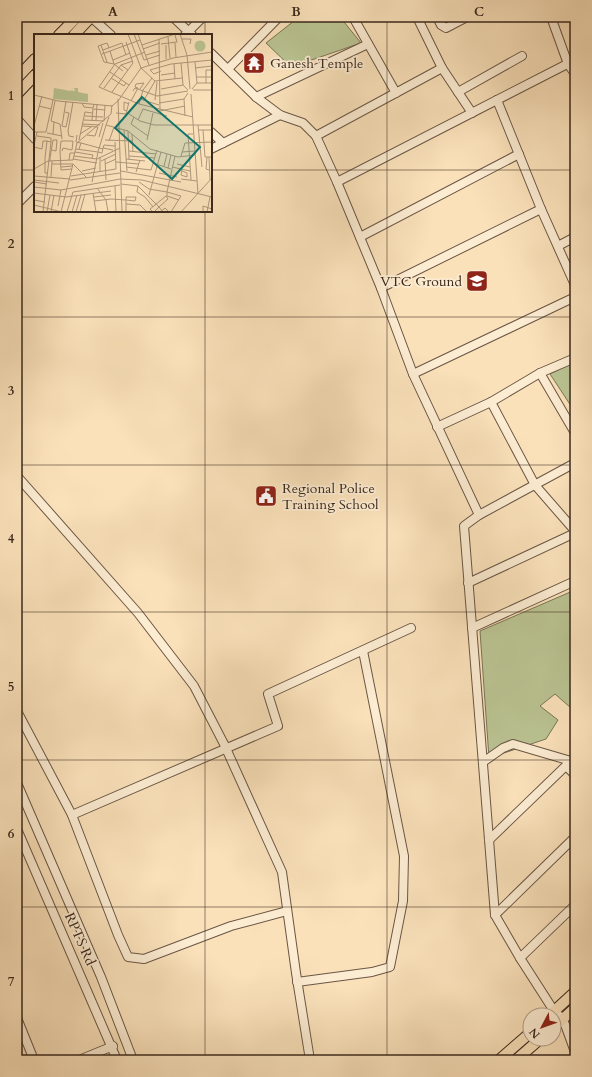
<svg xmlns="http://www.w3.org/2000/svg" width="592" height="1077" font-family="Cardo,serif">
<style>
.green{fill:#bac392;stroke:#7a7657}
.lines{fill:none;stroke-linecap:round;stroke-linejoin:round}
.minor-casing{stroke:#6b5644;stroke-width:10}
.major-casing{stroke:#3b281c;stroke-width:12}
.minor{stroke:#fcecd2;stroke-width:8}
.major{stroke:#fae1ba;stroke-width:10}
.grid{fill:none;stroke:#3b281c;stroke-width:1;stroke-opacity:0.55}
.labels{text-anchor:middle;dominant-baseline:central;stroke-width:3.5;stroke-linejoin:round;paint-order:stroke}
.poi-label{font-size:14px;fill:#3b281c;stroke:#fcecd2;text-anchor:start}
.street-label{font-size:14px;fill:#3b281c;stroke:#fcecd2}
.inset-road{fill:none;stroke:#ae977b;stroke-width:1}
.view{fill:#0f766e;fill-opacity:0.15;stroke:#0f766e;stroke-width:2}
.inset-edge{fill:none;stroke:#3b281c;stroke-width:2}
.neatline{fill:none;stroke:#3b281c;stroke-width:1.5}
.grid-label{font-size:13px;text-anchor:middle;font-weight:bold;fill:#3b281c}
</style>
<rect width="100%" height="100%" fill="#fae1ba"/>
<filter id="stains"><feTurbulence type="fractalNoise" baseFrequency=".005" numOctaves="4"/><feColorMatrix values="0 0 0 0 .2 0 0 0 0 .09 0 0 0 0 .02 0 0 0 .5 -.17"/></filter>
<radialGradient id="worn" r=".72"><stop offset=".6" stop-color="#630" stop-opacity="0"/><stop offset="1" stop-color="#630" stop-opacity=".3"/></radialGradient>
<g class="green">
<path d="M299 17H340L361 43 291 67 266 43Z"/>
<path d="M575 362V412L550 374Z"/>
<path d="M575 590V704L571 708 555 694 540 706 558 720 546 739 489 758 480 631Z"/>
</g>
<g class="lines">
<g class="minor-casing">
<g id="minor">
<path d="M91 17 111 35"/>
<path d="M173 17 192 35"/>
<path d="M353 17 396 93"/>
<path d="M417 17 442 68 472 113"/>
<path d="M437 17 441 25 446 28 467 17"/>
<path d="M551 17 568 64 575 74"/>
<path d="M185 35 203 17"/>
<path d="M211 53 256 97 280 115 303 123 316 136 337 182 381 288 413 374 479 515"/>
<path d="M228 69 279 17"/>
<path d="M458 92 522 56"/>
<path d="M256 97 368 44"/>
<path d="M497 100 541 209 575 285"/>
<path d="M17 119 35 139"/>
<path d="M211 132 223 143"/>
<path d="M316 136 442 68"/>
<path d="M211 149 280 115"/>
<path d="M337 182 575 60"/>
<path d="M17 204 35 186"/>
<path d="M360 237 519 154"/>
<path d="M558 246 575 237"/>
<path d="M381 288 541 209"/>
<path d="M540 373 575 433"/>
<path d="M413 374 575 297"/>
<path d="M491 402 535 485 575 531"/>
<path d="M437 427 491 402 540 373 575 358"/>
<path d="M575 463 479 515 464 526 495 915 520 958 554 1011 563 1019 575 1052"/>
<path d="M17 476 138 613 194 686 224 744 282 872 296 973 310 1060"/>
<path d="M468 583 575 533"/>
<path d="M472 628 575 581"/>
<path d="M17 711 72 815 118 935 128 957 144 959 231 926 287 911"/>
<path d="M483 762 503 748 513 744 571 761"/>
<path d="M566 766 575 775"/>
<path d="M17 783 101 977 133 1060"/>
<path d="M72 815 278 726 268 694 411 628"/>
<path d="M17 829 117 1060"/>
<path d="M489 840 575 757"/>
<path d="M495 915 575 837"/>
<path d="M520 958 575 905"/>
<path d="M297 982 372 972 390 967 403 901 404 856 363 651"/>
<path d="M17 1018 34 1060"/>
<path d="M79 1060 113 1046"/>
</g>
</g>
<g class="major-casing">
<g id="major">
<path d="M59 35 77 17"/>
<path d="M74 35 91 17"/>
<path d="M17 78 35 59"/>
<path d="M17 94 35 75"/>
<path d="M550 1015 575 992"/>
<path d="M554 1027 575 1008"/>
<path d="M499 1060 530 1033"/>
<path d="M516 1060 540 1039"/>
</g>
</g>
<use href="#minor" class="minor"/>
<use href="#major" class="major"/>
</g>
<path class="grid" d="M205 17V35M387 17V1060M17 170H35M211 170H575M205 211V1060M17 317H575M17 465H575M17 612H575M17 760H575M17 907H575"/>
<defs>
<g id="temple-square" transform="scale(1.15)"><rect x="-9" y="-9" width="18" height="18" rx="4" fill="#8f2418" stroke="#fcecd2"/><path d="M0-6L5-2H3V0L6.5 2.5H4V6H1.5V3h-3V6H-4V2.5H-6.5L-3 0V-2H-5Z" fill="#fff"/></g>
<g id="school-square" transform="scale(1.15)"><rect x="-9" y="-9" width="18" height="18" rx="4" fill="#8f2418" stroke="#fcecd2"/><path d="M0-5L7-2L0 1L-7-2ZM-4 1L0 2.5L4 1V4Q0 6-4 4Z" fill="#fff"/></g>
<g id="civic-square" transform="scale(1.15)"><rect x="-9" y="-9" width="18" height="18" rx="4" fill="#8f2418" stroke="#fcecd2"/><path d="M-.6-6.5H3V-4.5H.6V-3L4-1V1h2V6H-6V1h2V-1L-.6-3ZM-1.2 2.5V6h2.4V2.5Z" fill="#fff"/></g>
</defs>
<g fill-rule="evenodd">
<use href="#temple-square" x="254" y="63"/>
<use href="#school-square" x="477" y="281"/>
<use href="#civic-square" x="266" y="496"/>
</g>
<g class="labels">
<g class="poi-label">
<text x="270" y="63">Ganesh Temple</text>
<text x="462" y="281" text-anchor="end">VTC Ground</text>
<text x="282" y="488">Regional Police<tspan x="282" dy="16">Training School</tspan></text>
</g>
<g class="street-label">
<text transform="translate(80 939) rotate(66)">RPTS Rd</text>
</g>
</g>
<g transform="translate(34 34)">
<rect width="178" height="178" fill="#fae1ba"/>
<path d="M160.5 12a5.5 5.5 0 1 1 11 0a5.5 5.5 0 1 1-11 0ZM20 54 37 57 39 54 38 57H41L40 54H44V58L54 60V68L19 65Z" fill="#bac392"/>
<path class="inset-road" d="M94 0 107 34 121 47 148 44M100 0 110 26 126 21M104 0 115 31M146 0 153 21 156 55M134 3 136 24M125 5 126 77 151 72M148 5H157L156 10M141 9 142 23M127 10 143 8 141 1M67 11 73 28M108 11 141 0M75 14 73 9 64 12 70 28 80 30 89 37M109 15 126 9M69 16 88 9 92 21M76 17 80 30M111 18 81 30 65 53 105 70 159 83M68 20 106 6M112 21 126 17M132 25V11M79 26 96 19M147 29 149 51M140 30 141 45M87 31 99 27M161 34 178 32M116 36 137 30 178 26M116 36 120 40 127 37M76 38 95 51M127 41 141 39M162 43H178M77 44 90 52 92 49M163 49H178M172 49V36H178M70 54 87 31 94 36M127 55 149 51 154 56M158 55 163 49 161 28M159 56H178M99 57 101 54 123 62 154 57M78 58 99 29 92 8M157 60 164 160M0 61 24 67 78 72 84 67 107 34 139 24 178 18M84 65 88 178M106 65 125 71M110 66 121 47M121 66 123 48M21 67 17 87 26 90 28 105M97 67 104 54 101 53 102 50 110 49 106 55M39 68 34 97 35 102 40 103M48 69 50 73 59 74 60 70M125 69 150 65M105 70 109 56 118 44M5 72 17 75M93 77 90 76V68L95 70M31 78 35 79 32 93 28 92 32 67M82 79 92 80 95 68M95 80 106 87 120 91H178M51 82 69 83M151 82 150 65 154 59M75 83 72 91 94 97 116 115 144 123 161 121M100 83 97 90 114 102M50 86 70 87 71 71M58 86 59 75 71 76M62 86 63 70M104 86 109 75 133 82M48 90 66 91M164 91 168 133M0 92 8 62M48 92 64 93 61 102 53 101M90 96 93 137M165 96H178M169 96 171 123H178M94 97 95 125M0 98H12L19 66M13 99 28 102M19 100 20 88M46 100 57 93M98 100 99 118M43 101 42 108 47 109 45 115M3 102 17 104V108L13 107 11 124V139H13M65 103 69 89M45 106 51 78 58 79M71 106 99 107M113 106 119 79M75 107 80 93M81 108 82 135M47 109 69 115M0 111 3 98M0 113 8 115 9 107H13M69 114 70 111 81 112M42 115 64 118 58 148M28 117 29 114 38 116 39 107H27L26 117 27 136 38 135M95 117 122 120M41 118 59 121 58 124M64 118 72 91M64 118 68 119 69 114 79 116M148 118 161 117M40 122 63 125 86 114M95 122 121 124M147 122 151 109 178 108M173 123 172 135 175 136M175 123 176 146M39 125 63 129M71 125 72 146M92 125 111 127M35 126 36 119H41M16 127V124L19 106H23L22 117 18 116M67 127 82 120M82 128 105 130M119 129 137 135M18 130H39M71 130 82 125M143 130 156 133M130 132 133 120M27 133 39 132M92 133 117 136M138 133 156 137M134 134 137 121M0 135 14 127 39 126 43 109 77 80 78 71M117 136 123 116M48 137 62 134M87 137 147 148M148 137 153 139V143L147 141 148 135M66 138V123M102 138 106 126M125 139 143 143M0 142 36 145M37 142 82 135M17 143 18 127M147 145 163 147M0 146 25 149M36 146 86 139M157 146 154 100H159M0 148 13 150M105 148 115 155 133 158 141 122M87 150 104 152 125 173 120 178M81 152 82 178M104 152 103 158 111 163 119 173M0 153 27 156 86 145 108 146 178 163M63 154 72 166 74 178M133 158 147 162 137 178M133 158V162L145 166M0 159 32 163 77 157M59 159 62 178M115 161 127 118M0 162V166L11 168M60 163 77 161M92 163H102L101 167 92 166ZM60 167 77 165 92 166V170M0 171 28 178M24 172 27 156M9 178 17 108M13 178 16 161M17 178 20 161M27 178 39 130 53 144M33 178 39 158 86 151M38 178 43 161M42 178 47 161M46 178 51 160M92 178V170L106 171 113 178M119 178 116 175 132 162 134 165 125 173 129 178M126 178 131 174 135 178M147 178 178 144M169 178V172L178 175M173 178 176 163"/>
<path class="view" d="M108 63 166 113 138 145 81 94Z"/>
<rect width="178" height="178" class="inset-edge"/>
</g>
<rect width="592" height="1077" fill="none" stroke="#fae1ba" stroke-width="44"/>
<g transform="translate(542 1027) rotate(229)"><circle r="19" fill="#fcecd2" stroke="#af9e89"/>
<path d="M0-3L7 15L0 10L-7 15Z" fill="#8f2418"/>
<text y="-6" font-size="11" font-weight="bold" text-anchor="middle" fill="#3b281c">N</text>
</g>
<rect x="22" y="22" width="548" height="1033" class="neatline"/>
<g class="grid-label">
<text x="113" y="16">A</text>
<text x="296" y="16">B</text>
<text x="479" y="16">C</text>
<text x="11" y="100">1</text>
<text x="11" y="248">2</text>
<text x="11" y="395">3</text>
<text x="11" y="543">4</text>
<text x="11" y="691">5</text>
<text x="11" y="838">6</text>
<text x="11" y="986">7</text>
</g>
<rect width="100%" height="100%" filter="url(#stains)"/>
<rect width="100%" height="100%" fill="url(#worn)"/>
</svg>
